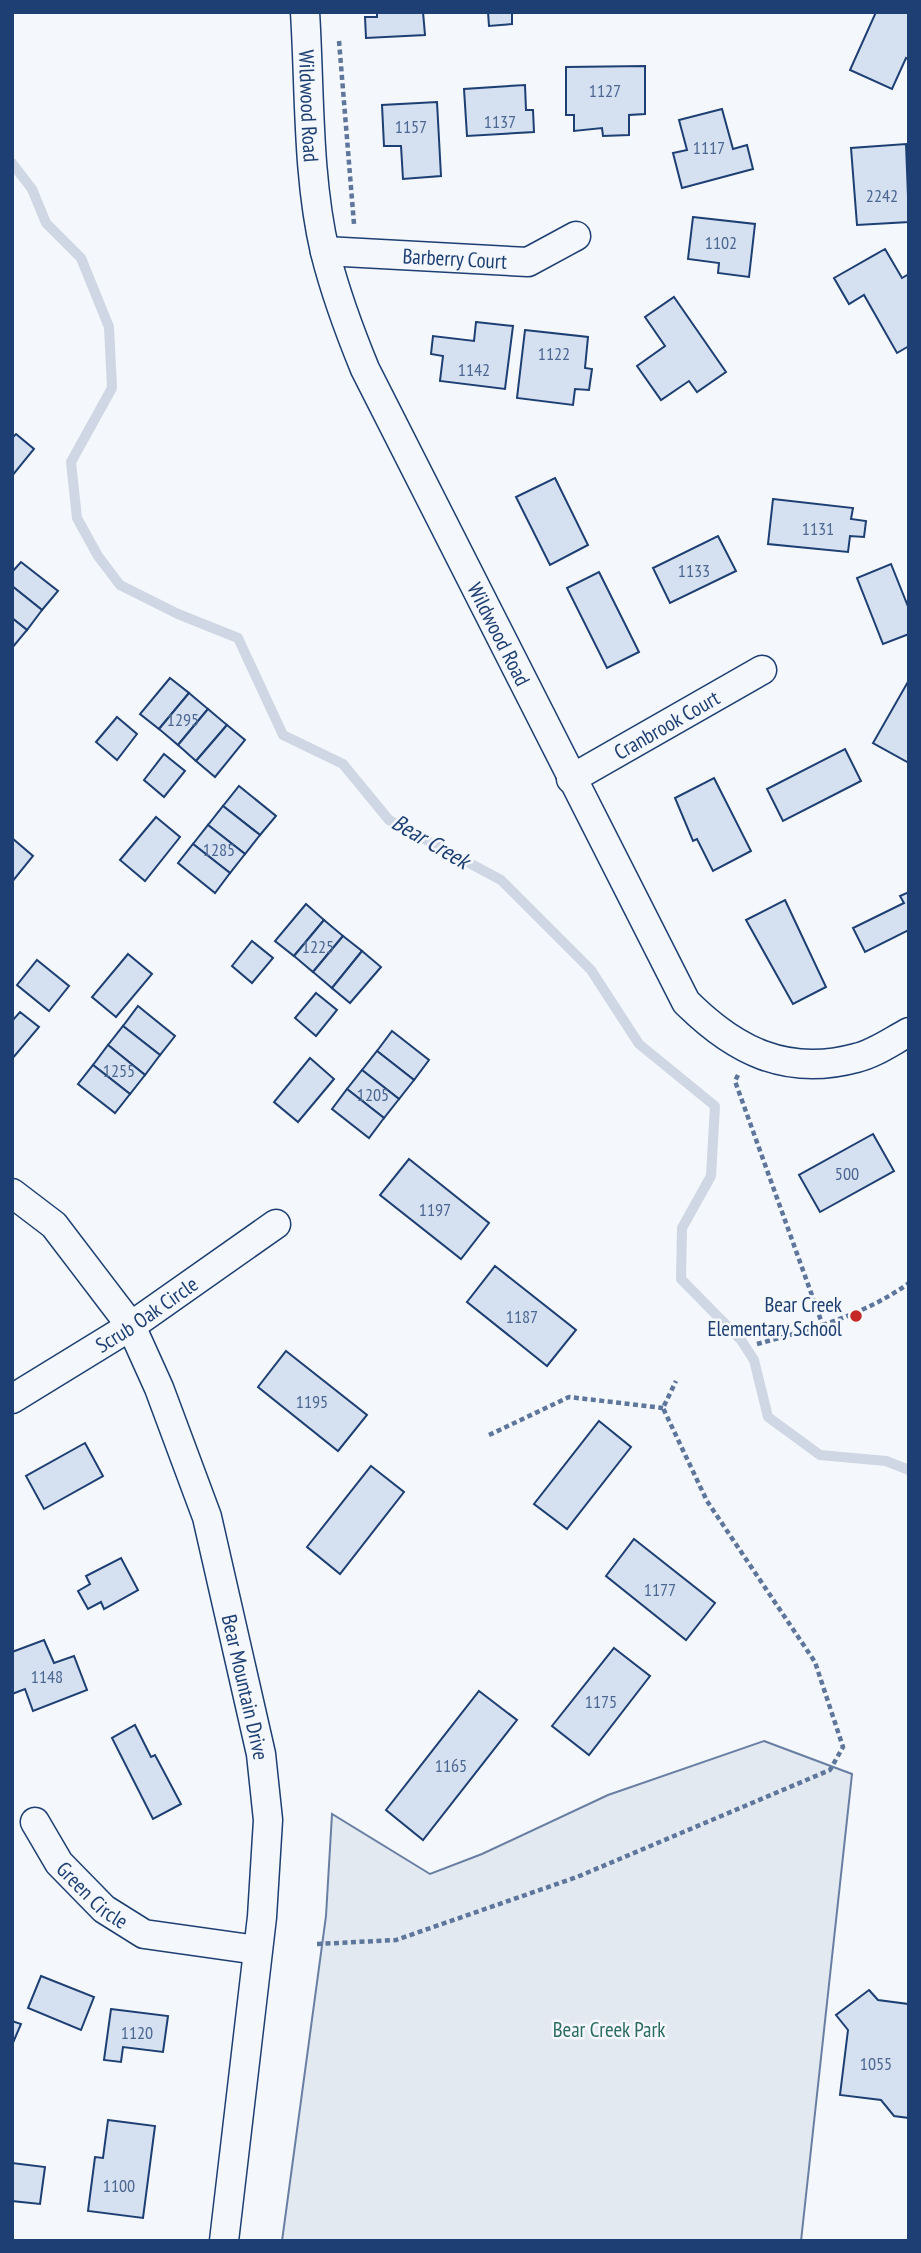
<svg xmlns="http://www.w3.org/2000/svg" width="921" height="2253" font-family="'PT Sans Narrow',sans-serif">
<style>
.green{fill:#e3e9f0;stroke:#687fa3;stroke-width:2}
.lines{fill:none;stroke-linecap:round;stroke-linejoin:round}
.stream{stroke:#cfd7e4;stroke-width:10}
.building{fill:#d5e0f0;stroke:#1d3f73;stroke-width:2}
.minor-casing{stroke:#1d3f73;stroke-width:31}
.path{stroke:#5e769c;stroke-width:4.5;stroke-dasharray:5 3.5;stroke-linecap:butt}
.minor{stroke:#f4f7fb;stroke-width:28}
.poi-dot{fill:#c62828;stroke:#f4f7fb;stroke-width:2.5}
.labels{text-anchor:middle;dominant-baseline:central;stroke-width:5;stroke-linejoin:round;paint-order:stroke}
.number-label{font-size:18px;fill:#4b6792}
.street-label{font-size:21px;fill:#1d3f73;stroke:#f4f7fb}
.poi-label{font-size:21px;fill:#1d3f73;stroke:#f4f7fb;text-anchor:end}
.park-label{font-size:21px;fill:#2c6c60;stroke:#f4f7fb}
.water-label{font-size:23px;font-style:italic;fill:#1d3f73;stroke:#f4f7fb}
</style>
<rect width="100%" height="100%" fill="#f4f7fb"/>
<path class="green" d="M764 1741 852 1774 801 2241H282L326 1916 332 1814 430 1874 482 1854 608 1795Z"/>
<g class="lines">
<path class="stream" d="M12 163 32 189 46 223 81 258 109 327 112 388 71 462 77 518 98 556 120 585 178 614 238 638 283 735 343 764 389 820 501 880 591 970 639 1044 715 1106 711 1176 682 1228 681 1279 741 1340 754 1360 768 1417 820 1455 886 1461 909 1470"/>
</g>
<g class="building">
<path d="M377 12H423L425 35 366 38 365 17H377Z"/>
<path d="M488 12H512V24L489 26Z"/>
<path d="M876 12H909V60L906 58 892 89 850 70Z"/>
<path d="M645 66V114L629 115V135L603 136 602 128 574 131V115H566V67Z"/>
<path d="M525 85 526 110H533L534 132 467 136 464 89Z"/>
<path d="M437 102 441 176 403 179 401 146H384L382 105Z"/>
<path d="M722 109 733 149 747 145 753 169 682 188 673 153 687 150 679 120Z"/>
<path d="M906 144 909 222 857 225 851 148Z"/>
<path d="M693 217 755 224 749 277 718 273 719 263 688 259Z"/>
<path d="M885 249 902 278 909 274V346L897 353 864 295 849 304 834 278Z"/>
<path d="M674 297 726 372 697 392 689 381 661 400 637 366 665 346 645 317Z"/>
<path d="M476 322 513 326 505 389 440 381 443 356 431 354 433 336 474 341Z"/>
<path d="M525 330 588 337 585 368 592 369 589 390 575 389 573 405 517 398Z"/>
<path d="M16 434 34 449 12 476V438Z"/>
<path d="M555 478 588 545 550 565 516 497Z"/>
<path d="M773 499 853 508 851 519 866 521 864 537 850 536 848 552 768 544Z"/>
<path d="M718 536 736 571 670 603 653 568Z"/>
<path d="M21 562 58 591 42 610 12 586V572Z"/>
<path d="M891 564 909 609V634L883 644 857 578Z"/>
<path d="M599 572 639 652 607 668 567 588Z"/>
<path d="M12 586 42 610 27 630 12 618Z"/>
<path d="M12 618 27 630 12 648Z"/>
<path d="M170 678 189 693 159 729 140 714Z"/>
<path d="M909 680V763L873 743Z"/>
<path d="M189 693 208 709 178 745 159 729Z"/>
<path d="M208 709 227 725 196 761 178 745Z"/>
<path d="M117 717 137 734 117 760 96 742Z"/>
<path d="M227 725 245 740 215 777 196 761Z"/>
<path d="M845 749 861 781 783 821 767 789Z"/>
<path d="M164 754 185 771 164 797 144 780Z"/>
<path d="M714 778 751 851 713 871 697 839 693 841 675 798Z"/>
<path d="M239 786 276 816 260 835 223 806Z"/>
<path d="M223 806 260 835 245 854 208 825Z"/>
<path d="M156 817 180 837 145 881 120 860Z"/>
<path d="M208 825 245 854 230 873 193 844Z"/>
<path d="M12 838 33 856 12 882Z"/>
<path d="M193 844 230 873 215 893 178 863Z"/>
<path d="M909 892V930L865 952 853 928 904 903 900 896Z"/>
<path d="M785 900 826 987 793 1004 746 920Z"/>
<path d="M306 904 324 920 294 956 275 941Z"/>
<path d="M324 920 343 936 313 972 294 956Z"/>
<path d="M343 936 362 951 332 988 313 972Z"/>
<path d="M252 941 273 958 252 983 232 966Z"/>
<path d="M362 951 381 967 350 1003 332 988Z"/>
<path d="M128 954 152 974 116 1017 92 997Z"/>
<path d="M37 960 69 986 49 1011 17 985Z"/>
<path d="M316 993 337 1010 316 1036 295 1018Z"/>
<path d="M138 1006 175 1036 160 1055 123 1026Z"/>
<path d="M20 1012 39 1027 12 1059V1021Z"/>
<path d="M123 1026 160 1055 145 1075 108 1045Z"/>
<path d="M392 1031 429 1060 414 1080 377 1051Z"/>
<path d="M108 1045 145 1075 130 1094 93 1065Z"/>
<path d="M377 1051 414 1080 399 1099 362 1070Z"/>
<path d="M310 1058 334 1079 298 1122 274 1102Z"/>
<path d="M93 1065 130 1094 115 1113 78 1084Z"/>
<path d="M362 1070 399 1099 384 1118 347 1089Z"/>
<path d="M347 1089 384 1118 369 1138 332 1109Z"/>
<path d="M873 1134 894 1171 820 1212 799 1175Z"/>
<path d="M409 1159 489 1223 461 1259 380 1195Z"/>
<path d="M495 1266 576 1330 547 1366 467 1302Z"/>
<path d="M286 1351 367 1415 338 1451 258 1387Z"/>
<path d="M599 1421 631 1447 567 1529 534 1504Z"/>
<path d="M85 1443 103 1476 44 1509 26 1476Z"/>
<path d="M371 1466 404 1492 340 1574 307 1547Z"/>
<path d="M634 1539 715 1603 686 1640 606 1576Z"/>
<path d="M121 1558 138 1590 104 1609 101 1602 88 1609 78 1591 90 1584 86 1576Z"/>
<path d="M44 1640 54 1663 74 1656 87 1690 33 1711 25 1689 12 1694V1652Z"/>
<path d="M614 1648 650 1676 589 1755 552 1726Z"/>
<path d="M479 1691 517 1720 423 1840 386 1810Z"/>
<path d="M135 1725 151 1757 155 1755 181 1804 153 1819 112 1738Z"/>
<path d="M41 1976 94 1997 81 2030 28 2008Z"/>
<path d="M869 1990 878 2000 908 2004 909 2118 894 2116 881 2100 840 2095 848 2030 836 2015Z"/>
<path d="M111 2009 168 2016 163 2052 123 2047 121 2062 104 2060Z"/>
<path d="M12 2021 21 2024 12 2045Z"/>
<path d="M108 2120 155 2126 143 2218 88 2211 95 2157 103 2158Z"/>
<path d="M12 2163 45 2167 40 2204 12 2201Z"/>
</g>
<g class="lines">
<g class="minor-casing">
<g id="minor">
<path id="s1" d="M305 12C310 91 307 175 325 252 335 292 349 330 365 369L686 1002C734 1050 786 1077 856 1058 874 1054 892 1041 909 1032"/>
<path id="s2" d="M325 251 528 262 576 236"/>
<path id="s3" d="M571 779 762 670"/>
<path id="s4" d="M12 1193 54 1225 131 1326 159 1388 207 1517 261 1754 268 1820 262 1917 224 2241"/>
<path id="s5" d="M12 1399 131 1326 276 1224"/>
<path id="s6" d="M35 1822 59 1863 104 1909 144 1934 257 1950"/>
</g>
</g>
<g class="path">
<path d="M339 41 354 224"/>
<path d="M738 1075 735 1081 823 1326"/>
<path d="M757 1344C809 1330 865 1315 909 1283"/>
<path d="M489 1435 569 1397 663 1408"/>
<path d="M317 1944 396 1940 577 1877 830 1770 843 1747 815 1662 707 1501 663 1408 676 1381"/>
</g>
<use href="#minor" class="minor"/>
</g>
<circle class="poi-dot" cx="856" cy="1316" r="7"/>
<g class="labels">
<g class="number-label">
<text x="605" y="90">1127</text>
<text x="500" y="121">1137</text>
<text x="411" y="126">1157</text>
<text x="709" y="147">1117</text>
<text x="882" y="195">2242</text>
<text x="721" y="242">1102</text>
<text x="554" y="353">1122</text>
<text x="474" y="369">1142</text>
<text x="818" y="528">1131</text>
<text x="694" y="570">1133</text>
<text x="183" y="719">1295</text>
<text x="219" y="849">1285</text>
<text x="318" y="946">1225</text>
<text x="119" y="1070">1255</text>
<text x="373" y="1094">1205</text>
<text x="847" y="1173">500</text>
<text x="435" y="1209">1197</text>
<text x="522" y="1316">1187</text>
<text x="312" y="1401">1195</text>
<text x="660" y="1589">1177</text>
<text x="47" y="1676">1148</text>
<text x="601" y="1701">1175</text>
<text x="451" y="1765">1165</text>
<text x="137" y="2032">1120</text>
<text x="876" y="2063">1055</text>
<text x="119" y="2185">1100</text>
</g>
<g class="street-label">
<text stroke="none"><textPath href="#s1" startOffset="94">Wildwood Road</textPath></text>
<text stroke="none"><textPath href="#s2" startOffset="130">Barberry Court</textPath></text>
<text stroke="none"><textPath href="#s1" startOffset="662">Wildwood Road</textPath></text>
<text stroke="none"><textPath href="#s3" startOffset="110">Cranbrook Court</textPath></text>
<text stroke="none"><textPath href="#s5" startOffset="159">Scrub Oak Circle</textPath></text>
<text stroke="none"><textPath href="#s4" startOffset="560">Bear Mountain Drive</textPath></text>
<text stroke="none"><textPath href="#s6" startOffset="94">Green Circle</textPath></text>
</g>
<g class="poi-label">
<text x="842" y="1304">Bear Creek<tspan x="842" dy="24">Elementary School</tspan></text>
</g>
<g class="park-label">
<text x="609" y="2029">Bear Creek Park</text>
</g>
<g class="water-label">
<text transform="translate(431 841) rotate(30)">Bear Creek</text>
</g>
</g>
<rect width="921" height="2253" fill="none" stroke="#1d3f73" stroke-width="28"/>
</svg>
